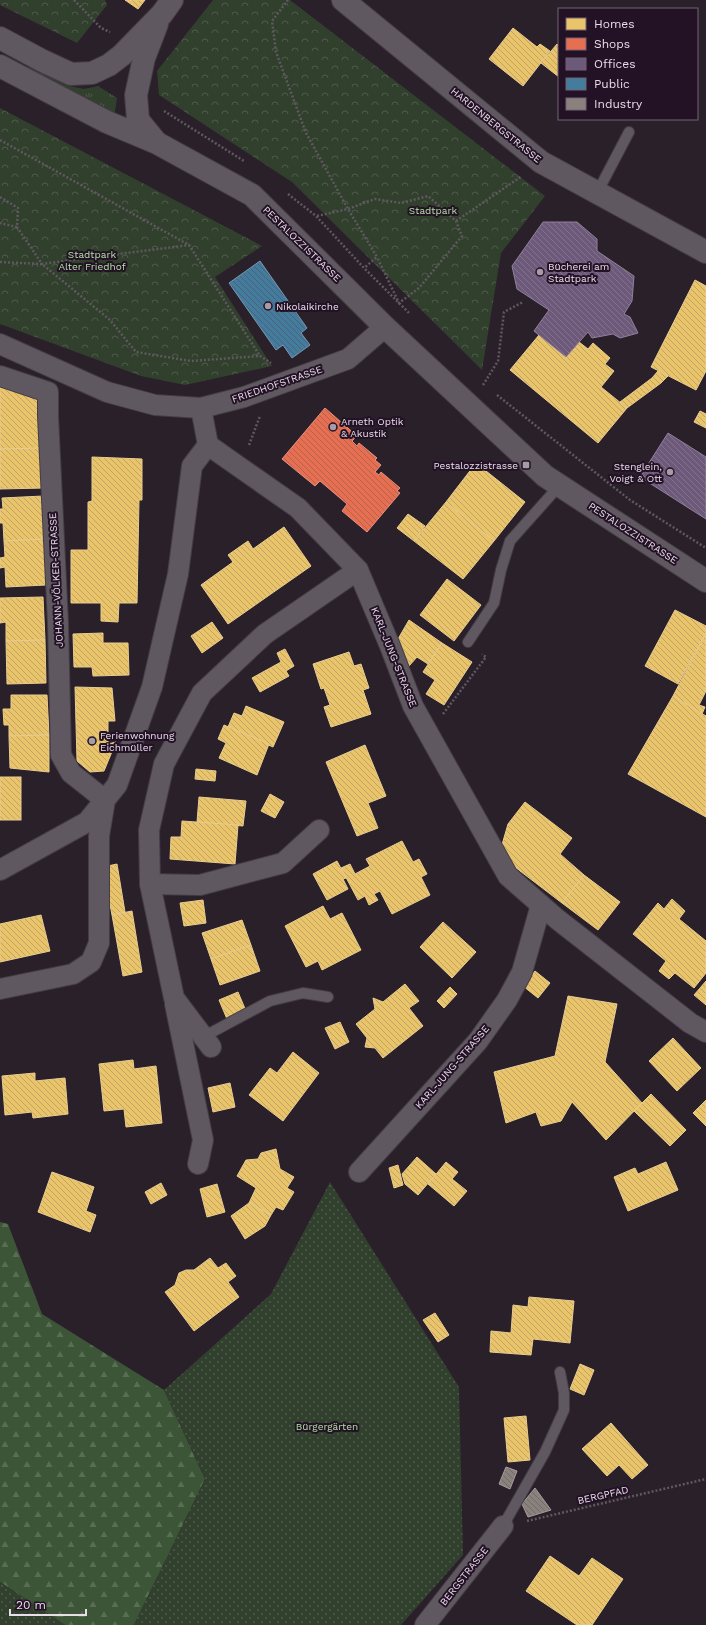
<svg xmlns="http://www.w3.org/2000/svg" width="706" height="1625" font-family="'Work Sans',sans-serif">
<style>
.grass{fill:url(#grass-tufts)}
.forest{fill:url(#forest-firs)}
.park{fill:url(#park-crowns)}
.garden{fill:url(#garden-dots)}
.homes{fill:url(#homes-back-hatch);stroke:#e9cc90}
.shops{fill:url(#shops-back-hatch);stroke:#e8907f}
.offices{fill:url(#offices-back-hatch);stroke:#92819c}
.public{fill:url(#public-back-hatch);stroke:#7698b4}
.industry{fill:url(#industry-back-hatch);stroke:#a69d9d}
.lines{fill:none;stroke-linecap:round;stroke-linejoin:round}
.lane-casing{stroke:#453c45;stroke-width:12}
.street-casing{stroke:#453c45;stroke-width:22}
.secondary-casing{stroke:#453c45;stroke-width:24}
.path{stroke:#605860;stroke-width:2.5;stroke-dasharray:2 2;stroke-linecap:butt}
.lane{stroke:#605861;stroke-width:10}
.street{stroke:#605861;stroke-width:20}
.secondary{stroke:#605861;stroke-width:22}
.poi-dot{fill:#a69ba7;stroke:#231225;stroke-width:1.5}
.labels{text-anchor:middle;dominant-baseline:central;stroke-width:4;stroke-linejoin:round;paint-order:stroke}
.street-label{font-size:10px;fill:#e9ddea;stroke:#231225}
.park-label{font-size:10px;fill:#afe0a2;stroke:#231225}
.poi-label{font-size:10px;fill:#e9ddea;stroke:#231225;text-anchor:start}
</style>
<defs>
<pattern id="grass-tufts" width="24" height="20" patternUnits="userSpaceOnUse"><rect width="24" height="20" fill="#313f2d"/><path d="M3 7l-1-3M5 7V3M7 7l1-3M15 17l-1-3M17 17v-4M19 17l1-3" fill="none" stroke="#4f5a4c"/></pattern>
<pattern id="forest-firs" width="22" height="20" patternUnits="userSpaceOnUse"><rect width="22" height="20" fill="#3c5536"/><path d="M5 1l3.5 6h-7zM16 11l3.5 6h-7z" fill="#586d53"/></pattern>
<pattern id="park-crowns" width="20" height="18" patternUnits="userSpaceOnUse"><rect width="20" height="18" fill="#313f2d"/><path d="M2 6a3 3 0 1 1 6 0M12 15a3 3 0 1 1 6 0" fill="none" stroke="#4f5a4c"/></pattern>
<pattern id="garden-dots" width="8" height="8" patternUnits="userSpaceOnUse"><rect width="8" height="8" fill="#313f2d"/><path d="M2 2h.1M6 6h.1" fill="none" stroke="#4f5a4c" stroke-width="1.8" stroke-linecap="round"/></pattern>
<pattern id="homes-back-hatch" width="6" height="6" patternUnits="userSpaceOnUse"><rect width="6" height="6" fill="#e9c46a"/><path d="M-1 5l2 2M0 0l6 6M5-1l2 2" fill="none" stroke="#c0a461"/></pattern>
<pattern id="shops-back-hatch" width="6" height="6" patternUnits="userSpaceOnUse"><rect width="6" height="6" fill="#e76f51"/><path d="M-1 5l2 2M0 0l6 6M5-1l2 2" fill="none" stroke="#b7624e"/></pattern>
<pattern id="offices-back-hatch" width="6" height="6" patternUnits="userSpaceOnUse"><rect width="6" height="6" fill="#6d597a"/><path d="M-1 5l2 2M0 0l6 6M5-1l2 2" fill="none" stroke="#82708d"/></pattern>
<pattern id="public-back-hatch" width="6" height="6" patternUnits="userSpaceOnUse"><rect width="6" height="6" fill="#457b9d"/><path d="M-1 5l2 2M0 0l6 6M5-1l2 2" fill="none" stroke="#45647a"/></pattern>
<pattern id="industry-back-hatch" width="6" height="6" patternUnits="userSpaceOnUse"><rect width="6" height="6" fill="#8a817c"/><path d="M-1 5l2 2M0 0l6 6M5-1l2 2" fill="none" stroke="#726b69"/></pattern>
</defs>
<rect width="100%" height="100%" fill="#2a202a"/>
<path class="grass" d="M30 65 70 86 84 89 98 86 117 98 114 118 26 73Z"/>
<path class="forest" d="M0 1222 8 1224 42 1314 164 1390 205 1479 134 1625H65L0 1582Z"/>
<g class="park">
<path d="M0 0H105L107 5 77 43 0 5Z"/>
<path d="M213 0H290L545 196 501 253 482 370 292 182 159 95 157 71Z"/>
<path d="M0 108 262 246 215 277 272 366 185 385 141 376 0 324Z"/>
</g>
<g class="garden">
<path d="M330 1182 459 1387 463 1555 401 1625H134L205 1479 164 1390 271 1294Z"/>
<path d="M0 1582 65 1625H0Z"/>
</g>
<g class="homes">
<path d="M125 0H145L138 9Z"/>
<path d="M513 28 537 47 540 44 550 51 523 86 489 59Z"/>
<path d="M557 44 559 46V77L541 63Z"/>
<path d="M695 280 706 286V371L696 390 651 367Z"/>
<path d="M539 335 566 357 579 342 588 349 593 343 610 358 605 364 614 371 601 387 627 408 598 443 510 370Z"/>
<path d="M658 371 668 376 661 383 627 408 620 402 652 378Z"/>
<path d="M0 385 42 395 44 448 0 449Z"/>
<path d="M700 411 706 414V428L694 422Z"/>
<path d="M44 448V488L0 489V449Z"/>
<path d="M92 457 142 459V500H139L137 603H119L118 622 101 621V603H71V550H88V502L92 501Z"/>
<path d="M476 463 525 502 494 541 446 502Z"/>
<path d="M43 496 45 539 4 541 3 523H0V509H3L2 498Z"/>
<path d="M446 502 494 541 463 579 414 541Z"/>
<path d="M408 514 425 526 414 541 397 528Z"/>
<path d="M284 527 311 566 228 624 201 585 233 562 228 555 248 541 253 549Z"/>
<path d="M45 539 46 585 6 587 5 567 0 568V558L5 557 4 541Z"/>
<path d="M447 579 481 605 454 641 420 615Z"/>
<path d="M43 597 45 640 6 641V622L0 623V598Z"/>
<path d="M675 610 706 626V633L678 684 645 666Z"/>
<path d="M409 620 442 643 428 664 417 657 409 666 398 639Z"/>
<path d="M212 622 223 638 202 653 191 636Z"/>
<path d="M103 633V643H128L129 675 93 676 92 667H74L73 634Z"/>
<path d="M706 633V691L699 705 705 707 702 714 673 696Z"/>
<path d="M45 640 46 683 7 684 6 641Z"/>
<path d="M442 643 472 662 444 705 426 694 435 680 423 672Z"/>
<path d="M285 649 294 666 286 671 289 676 260 692 252 678 281 662 277 653Z"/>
<path d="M349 652 354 666 361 664 369 688 363 690 371 714 331 727 324 707 330 705 324 688 321 689 313 664Z"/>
<path d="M75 687 112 688 115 721H108V744L116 742 104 771 90 772 77 761Z"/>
<path d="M11 695H47L49 735 9 736V725H4L3 709H11Z"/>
<path d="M673 696 706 716V817L628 774Z"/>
<path d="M246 706 284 722 273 747 228 727 234 713 242 716Z"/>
<path d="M224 725 269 744 257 775 219 758 226 743 218 739Z"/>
<path d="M49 735V772L10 768 9 736Z"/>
<path d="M365 745 386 796 368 803 378 828 357 836 326 762Z"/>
<path d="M196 769 216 771 215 781 195 779Z"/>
<rect x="0" y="777" width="21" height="43"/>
<path d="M270 794 284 802 275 818 261 811Z"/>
<path d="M199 797 246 801 243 826 197 822Z"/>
<path d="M525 802 572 838 560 854 584 875 562 903 499 855 508 824Z"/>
<path d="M182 821 238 825 235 864 170 859 171 837H181Z"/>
<path d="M402 841 413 862 419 859 427 874 421 877 430 895 392 914 380 891 374 894 378 900 369 905 365 896 358 900 341 868 350 864 355 874 370 866 366 859Z"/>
<path d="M337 861 346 878 343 879 348 889 327 900 313 874Z"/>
<path d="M117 864 125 912 112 915 103 867Z"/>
<path d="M584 875 620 902 598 930 562 903Z"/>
<path d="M672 899 685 911 679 919 706 941V973L694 988 675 973 669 979 659 971 666 961 633 934 658 903 664 909Z"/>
<path d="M203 900 206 923 184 926 180 903Z"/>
<path d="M323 906 330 919 342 913 361 950 322 970 318 961 306 967 285 926Z"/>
<path d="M132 911 142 972 123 976 112 915Z"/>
<path d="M41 915 50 951 0 962V924Z"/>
<path d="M242 920 251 945 211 959 202 933Z"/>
<path d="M443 922 476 952 452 978 420 947Z"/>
<path d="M251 945 260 971 220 985 211 959Z"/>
<path d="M535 971 550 983 538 998 523 986Z"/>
<path d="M706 981V1005L694 995Z"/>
<path d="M405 984 419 1001 409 1008 423 1026 383 1058 375 1048 365 1047 367 1038 356 1024 375 1009 373 998 383 1002Z"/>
<path d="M450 987 457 994 444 1008 437 1001Z"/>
<path d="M238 992 246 1011 227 1019 219 1000Z"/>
<path d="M568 996 617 1004 605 1062 642 1103 606 1140 572 1102 561 1121 541 1126 536 1112 506 1123 494 1072 555 1056Z"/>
<path d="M340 1022 349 1042 335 1049 325 1028Z"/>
<path d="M673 1038 701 1068 677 1091 649 1061Z"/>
<path d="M293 1052 319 1073 283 1121 249 1095 270 1068 277 1073Z"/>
<path d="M133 1060 134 1069 156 1066 162 1123 126 1127 124 1109 104 1111 99 1064Z"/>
<path d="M35 1073V1081L65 1078 68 1114 33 1118 32 1112 5 1115 2 1076Z"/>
<path d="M230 1083 235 1107 213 1112 208 1088Z"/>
<path d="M651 1094 686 1130 670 1146 634 1111Z"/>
<path d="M706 1100V1126L693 1113Z"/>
<path d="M276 1149 280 1169 294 1177 287 1188 294 1192 283 1210 276 1207 271 1215 249 1203 256 1188 237 1176 246 1160 258 1159 261 1153Z"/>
<path d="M417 1157 436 1174 418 1195 405 1184 402 1174Z"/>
<path d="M446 1162 458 1172 452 1179 467 1191 454 1206 428 1184Z"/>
<path d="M666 1162 678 1190 628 1211 614 1177 635 1168 638 1174Z"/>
<path d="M398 1165 403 1185 394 1188 389 1168Z"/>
<path d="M52 1172 94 1187 86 1211 96 1215 90 1232 38 1212Z"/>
<path d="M161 1183 167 1195 151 1204 145 1192Z"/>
<path d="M217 1184 225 1212 207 1217 200 1189Z"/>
<path d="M249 1203 271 1215 265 1226 245 1239 231 1216Z"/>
<path d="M210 1258 218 1268 226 1263 236 1276 228 1282 239 1297 194 1331 165 1292 175 1285 179 1273 186 1270H194Z"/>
<path d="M529 1297 574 1301 570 1343 533 1339 531 1355 490 1352 491 1331 511 1333 513 1305 528 1307Z"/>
<path d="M435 1313 449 1335 438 1342 423 1320Z"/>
<path d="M580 1364 594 1370 584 1395 570 1389Z"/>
<path d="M526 1416 530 1460 508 1462 504 1418Z"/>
<path d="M611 1423 648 1465 632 1479 619 1465 607 1476 582 1449Z"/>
<path d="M550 1556 579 1576 592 1558 623 1579 592 1625H577L526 1591Z"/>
</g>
<path class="shops" d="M325 408 357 436 352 441 357 446 359 443 377 458 375 460 381 465 375 472 379 475 381 472 400 488 397 491 400 493 367 532 342 511 347 504 320 481 315 486 282 459Z"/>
<g class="offices">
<path d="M543 222H577L597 239V251L634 276 632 301 624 314 630 317 638 333 620 338 613 334 592 338 588 332 566 357 534 331 549 310 517 289 512 266Z"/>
<path d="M668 433 706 457V519L640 477Z"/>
</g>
<path class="public" d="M260 261 307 328 301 333 310 345 292 358 283 345 276 350 229 283Z"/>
<g class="industry">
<path d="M506 1467 517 1471 510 1489 499 1484Z"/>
<path d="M535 1488 551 1510 528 1517 522 1504Z"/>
</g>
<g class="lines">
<g class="lane-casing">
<g id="lane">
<path d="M597 193 629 132"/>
<path d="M468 642 494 603 501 570 510 541 559 486"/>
<path d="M203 1037 270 1001 303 993 328 997"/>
<path d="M503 1526 545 1452 564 1410V1393L560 1372"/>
</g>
</g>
<g class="street-casing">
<g id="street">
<path d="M0 344 107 392 155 405 201 408 244 397 348 359 385 327"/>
<path d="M0 376 48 392V416L58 623 61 755 71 773 105 800 99 836V943L91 962 73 974 0 989"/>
<path d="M208 445 298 508 358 570 390 646 413 706 508 876 557 919 690 1023 706 1032"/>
<path d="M0 870 87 822 117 785 152 687 178 574 192 466 208 445 201 408"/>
<path d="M150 884 200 885 283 863 319 830"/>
<path d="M175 1004 203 1140 198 1164"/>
<path d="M211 1047 174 998 150 884 149 830 164 764 202 693 265 634 358 570"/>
<path d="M359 1172 478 1041 507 1000 522 972 541 905"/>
<path d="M425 1625 503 1526"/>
</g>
</g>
<g class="secondary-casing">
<g id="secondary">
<path d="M343 0 541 162 706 252"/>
<path d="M0 38 43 61 71 74 92 73 109 65 122 55 162 14 172 0"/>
<path d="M0 66 107 122 157 143 252 195 385 327 545 476 706 581"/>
<path d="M156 142 138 120 136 95 144 58 157 24"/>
</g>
</g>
<g class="path">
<path d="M74 0 101 28 110 32"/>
<path d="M288 0 272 21 276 52 306 133 348 209 377 257 364 268"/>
<path d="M164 111 244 161"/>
<path d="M0 140 189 245 260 356"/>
<path d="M288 194 316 216 364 268 410 314"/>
<path d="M0 197 18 208 17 227 0 223"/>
<path d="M317 216 348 209 375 199 401 203 428 196 456 221 462 236 419 288 399 303 377 257"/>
<path d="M456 221 522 176"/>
<path d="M17 227 42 264 189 245"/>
<path d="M0 262 42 264 110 320 136 352 191 361 260 356 271 363"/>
<path d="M483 385 498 361 504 312 523 302"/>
<path d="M497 395 630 500 706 548"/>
<path d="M249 445 260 416"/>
<path d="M443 714 486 657 482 654"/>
<path d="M527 1521 706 1479"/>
</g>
<use href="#lane" class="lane"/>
<use href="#street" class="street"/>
<use href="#secondary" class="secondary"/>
</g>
<g class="poi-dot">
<circle cx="540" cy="272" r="4"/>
<circle cx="268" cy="306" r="4"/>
<circle cx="333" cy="427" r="4"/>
<rect x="522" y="461" width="8" height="8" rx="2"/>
<circle cx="670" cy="472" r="4"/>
<circle cx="92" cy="741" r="4"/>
</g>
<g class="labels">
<g class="street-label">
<text transform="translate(496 125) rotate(39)">HARDENBERGSTRASSE</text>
<text transform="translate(302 244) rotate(44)">PESTALOZZISTRASSE</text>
<text transform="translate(277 384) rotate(-19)">FRIEDHOFSTRASSE</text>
<text transform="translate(633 533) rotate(33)">PESTALOZZISTRASSE</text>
<text transform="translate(56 580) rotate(-93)">JOHANN-VÖLKER-STRASSE</text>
<text transform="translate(394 657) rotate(68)">KARL-JUNG-STRASSE</text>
<text transform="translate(452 1067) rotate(-49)">KARL-JUNG-STRASSE</text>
<text transform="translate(603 1495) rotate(-13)">BERGPFAD</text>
<text transform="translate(464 1576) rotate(-52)">BERGSTRASSE</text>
</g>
<g class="park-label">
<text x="433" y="210">Stadtpark</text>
<text x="92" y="254">Stadtpark<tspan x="92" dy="12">Alter Friedhof</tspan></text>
<text x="327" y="1426">Bürgergärten</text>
</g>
<g class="poi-label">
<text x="548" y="266">Bücherei am<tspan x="548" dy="12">Stadtpark</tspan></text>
<text x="276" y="306">Nikolaikirche</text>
<text x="341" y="421">Arneth Optik<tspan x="341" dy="12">&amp; Akustik</tspan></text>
<text x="518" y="465" text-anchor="end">Pestalozzistrasse</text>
<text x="662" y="466" text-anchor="end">Stenglein,<tspan x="662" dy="12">Voigt &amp; Ott</tspan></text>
<text x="100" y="735">Ferienwohnung<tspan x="100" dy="12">Eichmüller</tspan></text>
</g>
</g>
<rect x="558" y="8" width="140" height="112" fill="#231225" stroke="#726374"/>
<rect x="566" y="18" width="20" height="12" fill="#e9c46a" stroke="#726374"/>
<text x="594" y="28" font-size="12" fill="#e9ddea">Homes</text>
<rect x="566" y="38" width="20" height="12" fill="#e76f51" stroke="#726374"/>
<text x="594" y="48" font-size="12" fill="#e9ddea">Shops</text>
<rect x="566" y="58" width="20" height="12" fill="#6d597a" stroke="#726374"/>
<text x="594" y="68" font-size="12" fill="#e9ddea">Offices</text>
<rect x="566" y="78" width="20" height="12" fill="#457b9d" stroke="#726374"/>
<text x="594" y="88" font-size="12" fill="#e9ddea">Public</text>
<rect x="566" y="98" width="20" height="12" fill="#8a817c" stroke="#726374"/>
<text x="594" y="108" font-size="12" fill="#e9ddea">Industry</text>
<path d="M10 1609v6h76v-6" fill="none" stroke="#e9ddea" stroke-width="2"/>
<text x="16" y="1609" font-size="12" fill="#e9ddea" stroke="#231225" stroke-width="3" paint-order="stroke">20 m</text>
</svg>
